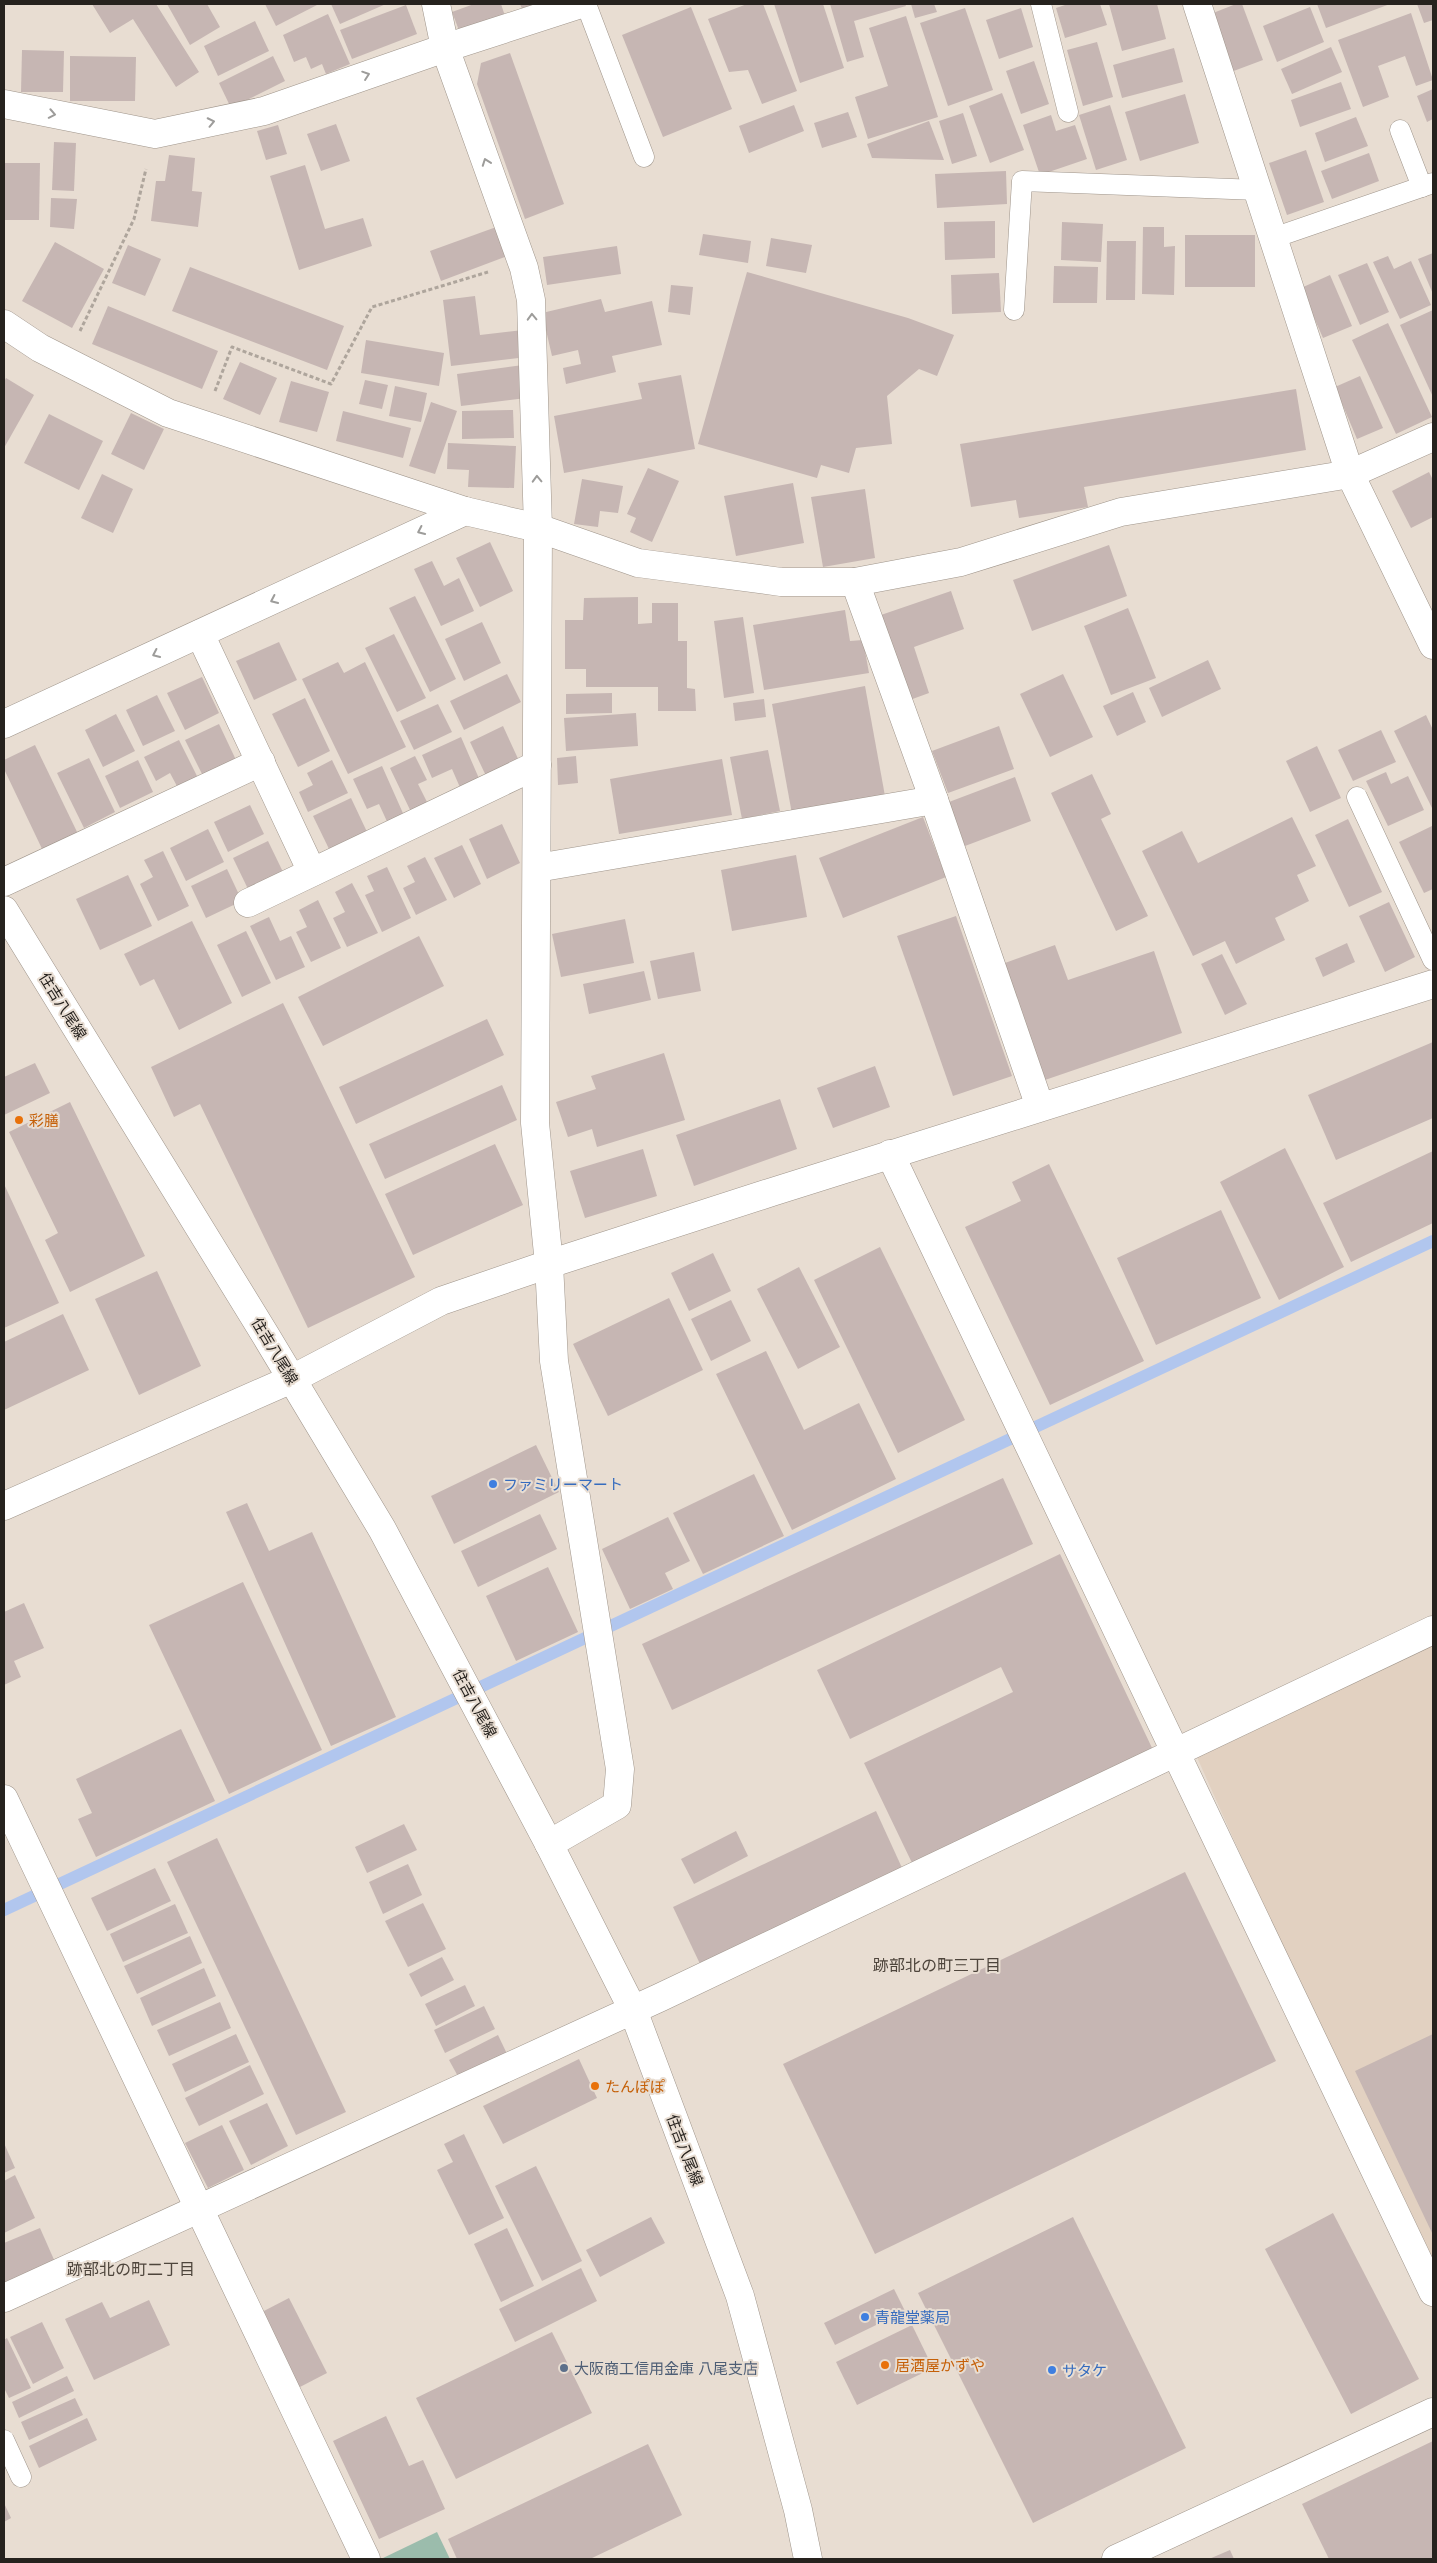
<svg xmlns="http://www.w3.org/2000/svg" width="1437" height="2563" font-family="Poppins,'Noto Sans JP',sans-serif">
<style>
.built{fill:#e2d1c1}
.green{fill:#9bbcac}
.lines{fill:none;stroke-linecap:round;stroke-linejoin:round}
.stream{stroke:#b1c6ee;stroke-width:12}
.building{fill:#c6b6b3}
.lane-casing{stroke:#9f958b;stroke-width:21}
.street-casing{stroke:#9f958b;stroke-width:29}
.secondary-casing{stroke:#9f958b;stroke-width:29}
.path{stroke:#aea59c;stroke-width:3;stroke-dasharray:4 2.5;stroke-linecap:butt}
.lane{stroke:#fff;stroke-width:20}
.street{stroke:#fff;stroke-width:28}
.secondary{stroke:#fff;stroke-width:28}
.oneway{stroke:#9d9c9a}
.food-dot{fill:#e8710a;stroke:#e8ddd2;stroke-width:2}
.shop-dot{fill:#3f7fe0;stroke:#e8ddd2;stroke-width:2}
.service-dot{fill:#5c6f8a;stroke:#e8ddd2;stroke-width:2}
.labels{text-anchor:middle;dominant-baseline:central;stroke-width:4;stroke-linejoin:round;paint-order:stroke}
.street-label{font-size:15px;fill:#26221e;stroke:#e8ddd2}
.food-label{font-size:15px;fill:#c56008;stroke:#e8ddd2;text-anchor:start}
.shop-label{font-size:15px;fill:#366cbe;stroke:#e8ddd2;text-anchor:start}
.service-label{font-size:15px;fill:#4e5e75;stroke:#e8ddd2;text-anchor:start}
.neighbourhood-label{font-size:16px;fill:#4e453c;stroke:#e8ddd2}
</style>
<rect width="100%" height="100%" fill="#e8ddd2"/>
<path class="built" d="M1433 1644V2286L1196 1755Z"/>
<path class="green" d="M437 2532 450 2559H381Z"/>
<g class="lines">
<path class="stream" d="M4 1910 1433 1241"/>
</g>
<g class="building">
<path d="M92 4H156L199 72 176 87 133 19 110 33Z"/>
<path d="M167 4H207L220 27 190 45Z"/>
<path d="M265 4H319L276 26Z"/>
<path d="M331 4H386L340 24Z"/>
<path d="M474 4H501L505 16 460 33 452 12Z"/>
<path d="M520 4H536L522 9Z"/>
<path d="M747 4H763L797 91 762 104 748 70 729 72 708 19Z"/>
<path d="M774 4H823L844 68 800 83Z"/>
<path d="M830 4H905L906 6 854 21 864 57 847 62Z"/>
<path d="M911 4H934L937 12 915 18Z"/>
<path d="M1068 4H1100L1107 25 1065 38 1056 8Z"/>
<path d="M1109 4H1157L1166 39 1122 51Z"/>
<path d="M1236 4H1242L1263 60 1231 72 1208 15Z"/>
<path d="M1317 4H1390L1326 28Z"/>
<path d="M1417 4H1433V20L1424 23Z"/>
<path d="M406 5 417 34 352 59 340 30Z"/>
<path d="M691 7 732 109 663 137 622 35Z"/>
<path d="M1310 7 1324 42 1277 62 1263 26Z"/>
<path d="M965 8 993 90 948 106 920 23Z"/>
<path d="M1021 8 1033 47 999 59 986 20Z"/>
<path d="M1411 13 1433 80 1416 86 1405 56 1378 66 1389 97 1363 107 1338 40Z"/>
<path d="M328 14 350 64 326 74 322 64 311 69 306 57 294 62 283 35Z"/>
<path d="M906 16 938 117 868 139 855 97 888 86 869 28Z"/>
<path d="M255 21 269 51 218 76 204 46Z"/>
<path d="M1097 42 1113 97 1083 106 1067 50Z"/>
<path d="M1331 47 1342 72 1292 94 1281 69Z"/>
<path d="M1174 48 1183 82 1122 98 1113 65Z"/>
<path d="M22 50 64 51 63 92H21Z"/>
<path d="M510 53 564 204 525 219 477 84 481 63Z"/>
<path d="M70 56 136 57 135 101H70Z"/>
<path d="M273 56 285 81 231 108 219 83Z"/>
<path d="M1034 61 1049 104 1021 114 1006 71Z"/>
<path d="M1341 82 1351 109 1300 127 1291 100Z"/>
<path d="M1433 89V119L1427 122 1417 96Z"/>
<path d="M1002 93 1024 150 990 163 969 106Z"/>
<path d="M1185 94 1199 143 1140 161 1125 112Z"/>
<path d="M794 105 804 131 749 153 739 126Z"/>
<path d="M1110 105 1127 160 1096 170 1079 115Z"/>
<path d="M848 112 857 137 822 148 814 123Z"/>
<path d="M963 113 977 156 952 164 939 121Z"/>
<path d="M1051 115 1056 131 1075 125 1087 159 1040 175 1023 125Z"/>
<path d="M1356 117 1368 146 1325 162 1315 133Z"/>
<path d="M929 121 944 160 872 158 867 144Z"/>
<path d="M336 124 350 161 321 171 307 134Z"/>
<path d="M278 125 287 154 266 160 257 131Z"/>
<path d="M54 142 76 143 74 191 52 190Z"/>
<path d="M1306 150 1324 202 1287 215 1269 163Z"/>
<path d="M1369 153 1379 181 1332 199 1321 171Z"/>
<path d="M169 155 195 158 192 191 202 192 198 227 151 221 156 181H165Z"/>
<path d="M4 163H40L39 220H4Z"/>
<path d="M305 165 325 229 363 218 372 246 299 270 270 176Z"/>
<path d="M1006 171 1007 204 937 208 935 174Z"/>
<path d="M51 198 77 199 74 229 50 227Z"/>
<path d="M995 221V258L945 260 944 222Z"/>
<path d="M1062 222 1103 224 1101 262 1061 260Z"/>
<path d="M499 226 510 255 441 281 430 251Z"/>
<path d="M1143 227H1164V247L1175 246 1174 295 1142 294Z"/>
<path d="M703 234 751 241 748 263 699 255Z"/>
<rect x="1185" y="235" width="70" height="52"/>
<path d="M771 238 812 245 806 273 766 266Z"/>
<path d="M1107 241H1136L1135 300H1106Z"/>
<path d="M55 242 104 269 72 328 22 301Z"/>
<path d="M128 245 161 259 145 296 112 283Z"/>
<path d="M617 246 621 274 547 285 543 257Z"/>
<path d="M1433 253V294L1418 259Z"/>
<path d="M1388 256 1394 269 1411 261 1431 305 1400 319 1373 262Z"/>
<path d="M1367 263 1389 312 1360 325 1338 275Z"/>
<path d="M1054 266 1098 267 1097 303H1053Z"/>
<path d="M190 267 344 326 327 370 172 311Z"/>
<path d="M747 272 908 318 954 335 937 376 919 369 887 396 892 444 856 448 849 473 821 465 817 478 698 444Z"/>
<path d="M999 273 1001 312 952 314 951 275Z"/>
<path d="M1330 275 1352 326 1323 338 1301 288Z"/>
<path d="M671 285 693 287 690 315 668 312Z"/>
<path d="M475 296 480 335 523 330 527 357 451 366 443 300Z"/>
<path d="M601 299 605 312 652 301 662 345 612 356 616 372 566 384 563 368 581 364 578 350 552 356 542 313Z"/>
<path d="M108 306 218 351 202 389 92 344Z"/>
<path d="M1433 310V397L1400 325Z"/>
<path d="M1388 323 1432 417 1396 434 1352 340Z"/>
<path d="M366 340 444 353 439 386 361 373Z"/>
<path d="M240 362 277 378 260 415 223 399Z"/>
<path d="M523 365 526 398 461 406 457 374Z"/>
<path d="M681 375 695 449 564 473 554 416 642 399 638 383Z"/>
<path d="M1360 376 1383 428 1357 439 1335 387Z"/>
<path d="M6 378 34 395 4 448V382Z"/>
<path d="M365 380 388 385 382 409 359 404Z"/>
<path d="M291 381 329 392 317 432 279 422Z"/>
<path d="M395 386 427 393 421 422 389 416Z"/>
<path d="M1296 389 1306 450 1084 487 1088 507 1019 518 1016 500 971 507 960 444Z"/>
<path d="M431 402 457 411 435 474 409 466Z"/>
<path d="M513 410 514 438 462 439V411Z"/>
<path d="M343 411 411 428 403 458 336 441Z"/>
<path d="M131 413 164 429 144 470 111 454Z"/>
<path d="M49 414 103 441 79 490 24 463Z"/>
<path d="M448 443 516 446 514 488 468 487 469 470 447 469Z"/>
<path d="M648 468 679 481 652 542 630 532 636 518 627 514Z"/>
<path d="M1429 472 1433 480V517L1411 528 1392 491Z"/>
<path d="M102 474 133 489 113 533 81 518Z"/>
<path d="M582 479 623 486 618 513 600 511 598 527 574 524Z"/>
<path d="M793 483 804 543 736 556 724 496Z"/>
<path d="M865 489 875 558 823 567 811 497Z"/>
<path d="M490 542 513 591 480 607 456 558Z"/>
<path d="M1109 545 1127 596 1032 631 1013 580Z"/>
<path d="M432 561 444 586 459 578 474 611 441 626 414 569Z"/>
<path d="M951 591 964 629 914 647 929 693 907 701 878 616Z"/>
<path d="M415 596 456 679 430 692 389 608Z"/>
<path d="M638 597V624L652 623V603H678V641H687V688L695 689 696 711H658V687H586V669H565V620H583L584 598Z"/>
<path d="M1128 608 1156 678 1111 695 1084 626Z"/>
<path d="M845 610 850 641 863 640 869 673 764 690 753 625Z"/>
<path d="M743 617 754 693 724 698 714 621Z"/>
<path d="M482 622 501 663 464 681 445 639Z"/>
<path d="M394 634 426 698 397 712 365 648Z"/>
<path d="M279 642 297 680 254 700 236 661Z"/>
<path d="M1208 660 1221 689 1162 717 1149 688Z"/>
<path d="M338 662 344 673 365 662 406 747 348 774 302 679Z"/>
<path d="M507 674 521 702 464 730 450 701Z"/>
<path d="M1063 674 1093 737 1050 757 1020 694Z"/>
<path d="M202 677 219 713 185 730 167 693Z"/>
<path d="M865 686 885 796 792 814 772 704Z"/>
<path d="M1133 692 1146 722 1117 736 1103 706Z"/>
<path d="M612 693V713L566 714V694Z"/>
<path d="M157 695 175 731 143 746 126 710Z"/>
<path d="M305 698 330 751 298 767 272 714Z"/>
<path d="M764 699 766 717 735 721 733 703Z"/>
<path d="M438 704 452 732 414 750 400 721Z"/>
<path d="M636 713 638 746 566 751 564 718Z"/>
<path d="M116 714 135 751 103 767 85 730Z"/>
<path d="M1426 715 1433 730V810L1394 731Z"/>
<path d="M219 724 236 760 203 776 185 740Z"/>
<path d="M503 726 520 763 487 778 470 742Z"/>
<path d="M999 726 1014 769 948 793 932 751Z"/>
<path d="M1381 730 1396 762 1353 781 1338 750Z"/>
<path d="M461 737 481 783 462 792 452 769 432 778 422 755Z"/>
<path d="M179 740 198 778 178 788 170 773 156 781 144 757Z"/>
<path d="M35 745 79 836 44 853 4 769V760Z"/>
<path d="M1317 746 1341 798 1310 812 1286 761Z"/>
<path d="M768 750 780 811 742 819 730 757Z"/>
<path d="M415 756 427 780 418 784 429 806 412 814 390 768Z"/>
<path d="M576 756 578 783 558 785 557 758Z"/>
<path d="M89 758 115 812 84 828 57 773Z"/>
<path d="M722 759 732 815 619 834 610 779Z"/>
<path d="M138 760 153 792 120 808 105 776Z"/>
<path d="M332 760 348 793 308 812 299 792 313 785 307 773Z"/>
<path d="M382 766 406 820 390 828 379 804 367 809 353 779Z"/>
<path d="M1386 772 1391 784 1408 776 1424 810 1388 826 1366 781Z"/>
<path d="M1092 774 1111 814 1101 819 1148 916 1116 931 1051 793Z"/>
<path d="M1015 777 1031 821 965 846 949 802Z"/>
<path d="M351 798 368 834 330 851 313 816Z"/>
<path d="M250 805 264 834 228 852 214 822Z"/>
<path d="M923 817 946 877 843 918 819 858Z"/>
<path d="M1292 817 1316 866 1297 875 1309 901 1275 918 1285 940 1236 964 1225 941 1193 956 1142 851 1182 831 1198 863Z"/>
<path d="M1348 819 1382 892 1349 907 1315 835Z"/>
<path d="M502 824 520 863 487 879 469 839Z"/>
<path d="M1432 826 1433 889 1424 893 1399 842Z"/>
<path d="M208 829 224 862 186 881 170 848Z"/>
<path d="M268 841 283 872 248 889 233 858Z"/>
<path d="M462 845 481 884 454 898 434 858Z"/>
<path d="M163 851 189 906 158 921 140 884 153 877 144 860Z"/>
<path d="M796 855 807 917 732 931 721 870Z"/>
<path d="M425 857 447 900 416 915 403 888 415 882 407 866Z"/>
<path d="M387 867 411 918 382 932 365 895 374 891 367 876Z"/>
<path d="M227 869 242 901 206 918 191 886Z"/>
<path d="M128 875 152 926 100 950 76 899Z"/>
<path d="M352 883 378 933 347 947 333 918 345 912 335 892Z"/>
<path d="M318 900 341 948 311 962 296 932 307 927 299 910Z"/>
<path d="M1389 902 1415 957 1385 972 1359 916Z"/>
<path d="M956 916 1012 1076 953 1096 897 936Z"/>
<path d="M269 917 280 941 291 936 305 967 276 980 250 926Z"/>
<path d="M625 919 634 963 561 977 552 934Z"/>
<path d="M192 921 232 1003 179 1030 154 979 140 986 124 954Z"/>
<path d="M246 931 271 983 242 997 217 945Z"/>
<path d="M419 936 444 986 323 1046 298 997Z"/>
<path d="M1347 943 1355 962 1323 977 1315 958Z"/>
<path d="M1055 945 1068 980 1154 951 1182 1033 1045 1080 1005 963Z"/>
<path d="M694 952 701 991 658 999 650 961Z"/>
<path d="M1222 954 1247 1004 1225 1015 1201 964Z"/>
<path d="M644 971 651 1000 589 1014 583 984Z"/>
<path d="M283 1003 415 1277 308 1328 200 1104 174 1117 151 1067Z"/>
<path d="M487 1019 504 1055 356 1124 339 1087Z"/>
<path d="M1433 1042V1118L1336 1160 1308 1095Z"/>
<path d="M664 1053 685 1120 597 1147 592 1129 568 1137 556 1102 596 1089 591 1076Z"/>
<path d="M35 1063 50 1093 4 1115V1077Z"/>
<path d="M875 1066 890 1107 833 1128 817 1088Z"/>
<path d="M502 1085 517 1120 385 1179 369 1144Z"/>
<path d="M780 1099 797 1149 694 1186 676 1135Z"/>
<path d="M70 1102 145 1256 70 1292 45 1240 58 1233 9 1132Z"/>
<path d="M495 1144 523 1205 413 1255 385 1194Z"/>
<path d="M1285 1148 1344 1267 1279 1300 1220 1182Z"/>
<path d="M643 1149 657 1196 585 1218 570 1171Z"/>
<path d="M1433 1151V1223L1351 1262 1323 1203Z"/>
<path d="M1049 1164 1144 1361 1050 1405 965 1227 1021 1201 1012 1182Z"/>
<path d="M4 1184 59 1303 4 1328Z"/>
<path d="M1221 1210 1261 1298 1156 1345 1117 1258Z"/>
<path d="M880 1247 965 1420 898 1453 814 1280Z"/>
<path d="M713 1253 731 1291 689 1311 671 1273Z"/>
<path d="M799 1267 840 1347 798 1369 757 1289Z"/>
<path d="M157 1271 201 1366 139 1395 95 1299Z"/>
<path d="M669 1298 703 1370 608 1416 573 1344Z"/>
<path d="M731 1300 751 1341 711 1361 691 1319Z"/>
<path d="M63 1314 89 1370 4 1410V1342Z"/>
<path d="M766 1351 804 1430 859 1403 896 1479 792 1530 716 1374Z"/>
<path d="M536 1445 559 1492 454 1544 431 1496Z"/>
<path d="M754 1474 784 1536 703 1574 673 1513Z"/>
<path d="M1003 1478 1033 1544 672 1710 642 1644Z"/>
<path d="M247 1503 269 1551 312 1532 396 1717 331 1746 226 1512Z"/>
<path d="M540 1514 557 1549 478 1587 461 1551Z"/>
<path d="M668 1517 690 1561 665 1573 673 1589 630 1609 602 1549Z"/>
<path d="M1060 1554 1153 1750 913 1865 864 1763 1013 1692 1001 1667 850 1739 817 1670Z"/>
<path d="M548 1567 578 1632 516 1661 486 1596Z"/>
<path d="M243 1582 322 1750 229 1794 149 1625Z"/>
<path d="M24 1603 44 1648 14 1661 21 1677 4 1685V1612Z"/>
<path d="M181 1729 215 1801 96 1857 78 1819 92 1813 76 1779Z"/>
<path d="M876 1811 903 1870 701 1966 673 1907Z"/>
<path d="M404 1824 417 1850 367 1873 355 1847Z"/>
<path d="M736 1831 748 1856 694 1884 681 1859Z"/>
<path d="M217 1838 346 2112 296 2135 167 1862Z"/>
<path d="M408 1864 422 1895 383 1914 369 1882Z"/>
<path d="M155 1868 171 1901 107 1931 91 1898Z"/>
<path d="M1185 1872 1276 2061 875 2254 783 2064Z"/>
<path d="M423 1903 446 1949 408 1967 385 1921Z"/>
<path d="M175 1904 188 1933 123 1962 110 1934Z"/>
<path d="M190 1936 202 1963 137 1994 124 1966Z"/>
<path d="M442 1957 454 1980 421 1997 409 1974Z"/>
<path d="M204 1968 216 1996 152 2026 140 1998Z"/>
<path d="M465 1985 475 2006 436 2026 425 2004Z"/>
<path d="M220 2002 231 2028 169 2056 157 2030Z"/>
<path d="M484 2006 495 2029 445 2053 434 2030Z"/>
<path d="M236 2034 249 2062 185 2092 172 2064Z"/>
<path d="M1433 2034V2235L1355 2071Z"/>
<path d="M498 2035 508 2056 460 2080 449 2060Z"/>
<path d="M579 2059 597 2098 503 2144 483 2106Z"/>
<path d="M250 2065 264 2094 199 2126 185 2098Z"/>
<path d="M267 2103 288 2146 251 2165 229 2121Z"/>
<path d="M222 2125 244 2170 208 2188 185 2143Z"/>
<path d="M464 2134 504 2218 469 2235 437 2170 453 2162 444 2144Z"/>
<path d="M4 2143 15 2168 4 2173Z"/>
<path d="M536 2166 582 2261 542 2281 495 2186Z"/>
<path d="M15 2175 35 2218 4 2233V2181Z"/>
<path d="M1333 2213 1419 2379 1351 2414 1265 2249Z"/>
<path d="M651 2217 665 2243 600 2277 586 2250Z"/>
<path d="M1073 2217 1186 2448 1033 2523 918 2293Z"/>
<path d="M40 2228 55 2262 4 2284V2243Z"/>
<path d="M507 2228 534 2286 501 2302 474 2244Z"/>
<path d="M581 2268 597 2301 515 2342 499 2309Z"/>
<path d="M894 2289 905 2311 835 2345 824 2323Z"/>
<path d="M289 2298 327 2373 298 2388 260 2313Z"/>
<path d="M149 2300 170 2345 94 2380 65 2319 102 2302 110 2318Z"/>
<path d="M42 2322 64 2368 33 2384 10 2337Z"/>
<path d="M912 2325 933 2368 857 2405 836 2362Z"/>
<path d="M552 2332 592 2413 456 2479 416 2398Z"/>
<path d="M7 2338 31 2388 9 2398 4 2388V2340Z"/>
<path d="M67 2376 74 2391 19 2418 12 2402Z"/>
<path d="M75 2398 83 2415 29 2440 21 2422Z"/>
<path d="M386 2416 409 2466 423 2460 445 2509 379 2539 333 2441Z"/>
<path d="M87 2418 97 2440 39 2468 29 2446Z"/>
<path d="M1433 2441V2559H1329L1302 2504Z"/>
<path d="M648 2444 682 2515 590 2559H457L448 2539Z"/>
<path d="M4 2503 11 2518 4 2522Z"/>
<path d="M1230 2550 1234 2559H1209Z"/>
</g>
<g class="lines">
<g class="lane-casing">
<g id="lane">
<path d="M586 4 644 157"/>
<path d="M1041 4 1068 112"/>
<path d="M1400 130 1422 187"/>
<path d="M1273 238 1433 183"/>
<path d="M1014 310 1022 181 1258 190"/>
<path d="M1357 797 1433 960"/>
<path d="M4 2440 21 2477"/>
</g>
</g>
<g class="street-casing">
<g id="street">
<path d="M436 4 445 48 524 268 531 300 538 528 535 1123 549 1264 554 1361 620 1769 617 1805 549 1844"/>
<path d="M1197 4 1350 474 1433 645"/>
<path d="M4 104 155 134 264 111 445 48 581 4"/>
<path d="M4 324 40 348 168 413 465 511 538 528 638 563 781 582H855L961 562 1121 512 1350 474 1433 437"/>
<path d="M855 582 934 800 1040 1107"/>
<path d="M200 634 312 872"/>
<path d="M4 724 465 511"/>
<path d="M537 868 934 800"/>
<path d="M4 882 261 762"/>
<path d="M248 903 537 765"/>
<path d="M890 1154 1433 2292"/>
<path d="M4 1799 366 2559"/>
<path d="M4 2298 661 1997 1433 1630"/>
<path d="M1116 2559 1433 2412"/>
</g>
</g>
<g class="secondary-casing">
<g id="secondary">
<path d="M4 910 266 1336 382 1529 549 1844 633 2010 740 2296 798 2510 808 2559"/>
<path d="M4 1506 292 1379 441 1301 549 1264 772 1192 1433 984"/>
</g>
</g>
<g class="path">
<path d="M80 331 134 219 146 169"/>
<path d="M215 391 232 347 331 384 372 307 488 272"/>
</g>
<use href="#lane" class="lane"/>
<use href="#street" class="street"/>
<use href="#secondary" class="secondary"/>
</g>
<defs><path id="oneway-chevron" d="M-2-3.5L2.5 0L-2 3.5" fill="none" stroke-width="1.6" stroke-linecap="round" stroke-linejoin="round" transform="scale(1.25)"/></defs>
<g class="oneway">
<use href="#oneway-chevron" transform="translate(366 75) rotate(-19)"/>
<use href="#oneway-chevron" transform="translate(52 114) rotate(11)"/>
<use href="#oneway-chevron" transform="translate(211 122) rotate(-12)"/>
<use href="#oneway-chevron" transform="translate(486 162) rotate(-110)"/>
<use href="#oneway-chevron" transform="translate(532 317) rotate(-92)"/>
<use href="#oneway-chevron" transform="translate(537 479) rotate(-92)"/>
<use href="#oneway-chevron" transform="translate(421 531) rotate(155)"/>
<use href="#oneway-chevron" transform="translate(274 600) rotate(155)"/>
<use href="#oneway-chevron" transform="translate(156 654) rotate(155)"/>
</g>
<g class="food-dot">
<circle cx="19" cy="1120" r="5"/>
<circle cx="595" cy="2086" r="5"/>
<circle cx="885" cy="2365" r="5"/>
</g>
<g class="shop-dot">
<circle cx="493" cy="1484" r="5"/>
<circle cx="865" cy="2317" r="5"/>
<circle cx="1052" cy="2370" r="5"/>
</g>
<circle class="service-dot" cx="564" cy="2368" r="5"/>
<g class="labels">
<g class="street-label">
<text transform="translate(63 1006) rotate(58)">住吉八尾線</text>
<text transform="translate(275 1351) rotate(59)">住吉八尾線</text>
<text transform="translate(475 1703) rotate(62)">住吉八尾線</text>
<text transform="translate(685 2150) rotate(69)">住吉八尾線</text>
</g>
<g class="food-label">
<text x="29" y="1120">彩膳</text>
<text x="605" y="2086">たんぽぽ</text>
<text x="895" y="2365">居酒屋かずや</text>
</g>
<g class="shop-label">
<text x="503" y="1484">ファミリーマート</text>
<text x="875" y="2317">青龍堂薬局</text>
<text x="1062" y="2370">サタケ</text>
</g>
<g class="service-label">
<text x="574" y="2368">大阪商工信用金庫 八尾支店</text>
</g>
<g class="neighbourhood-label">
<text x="937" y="1965">跡部北の町三丁目</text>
<text x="131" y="2269">跡部北の町二丁目</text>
</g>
</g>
<rect width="1437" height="2563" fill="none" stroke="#26221e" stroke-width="10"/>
</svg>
